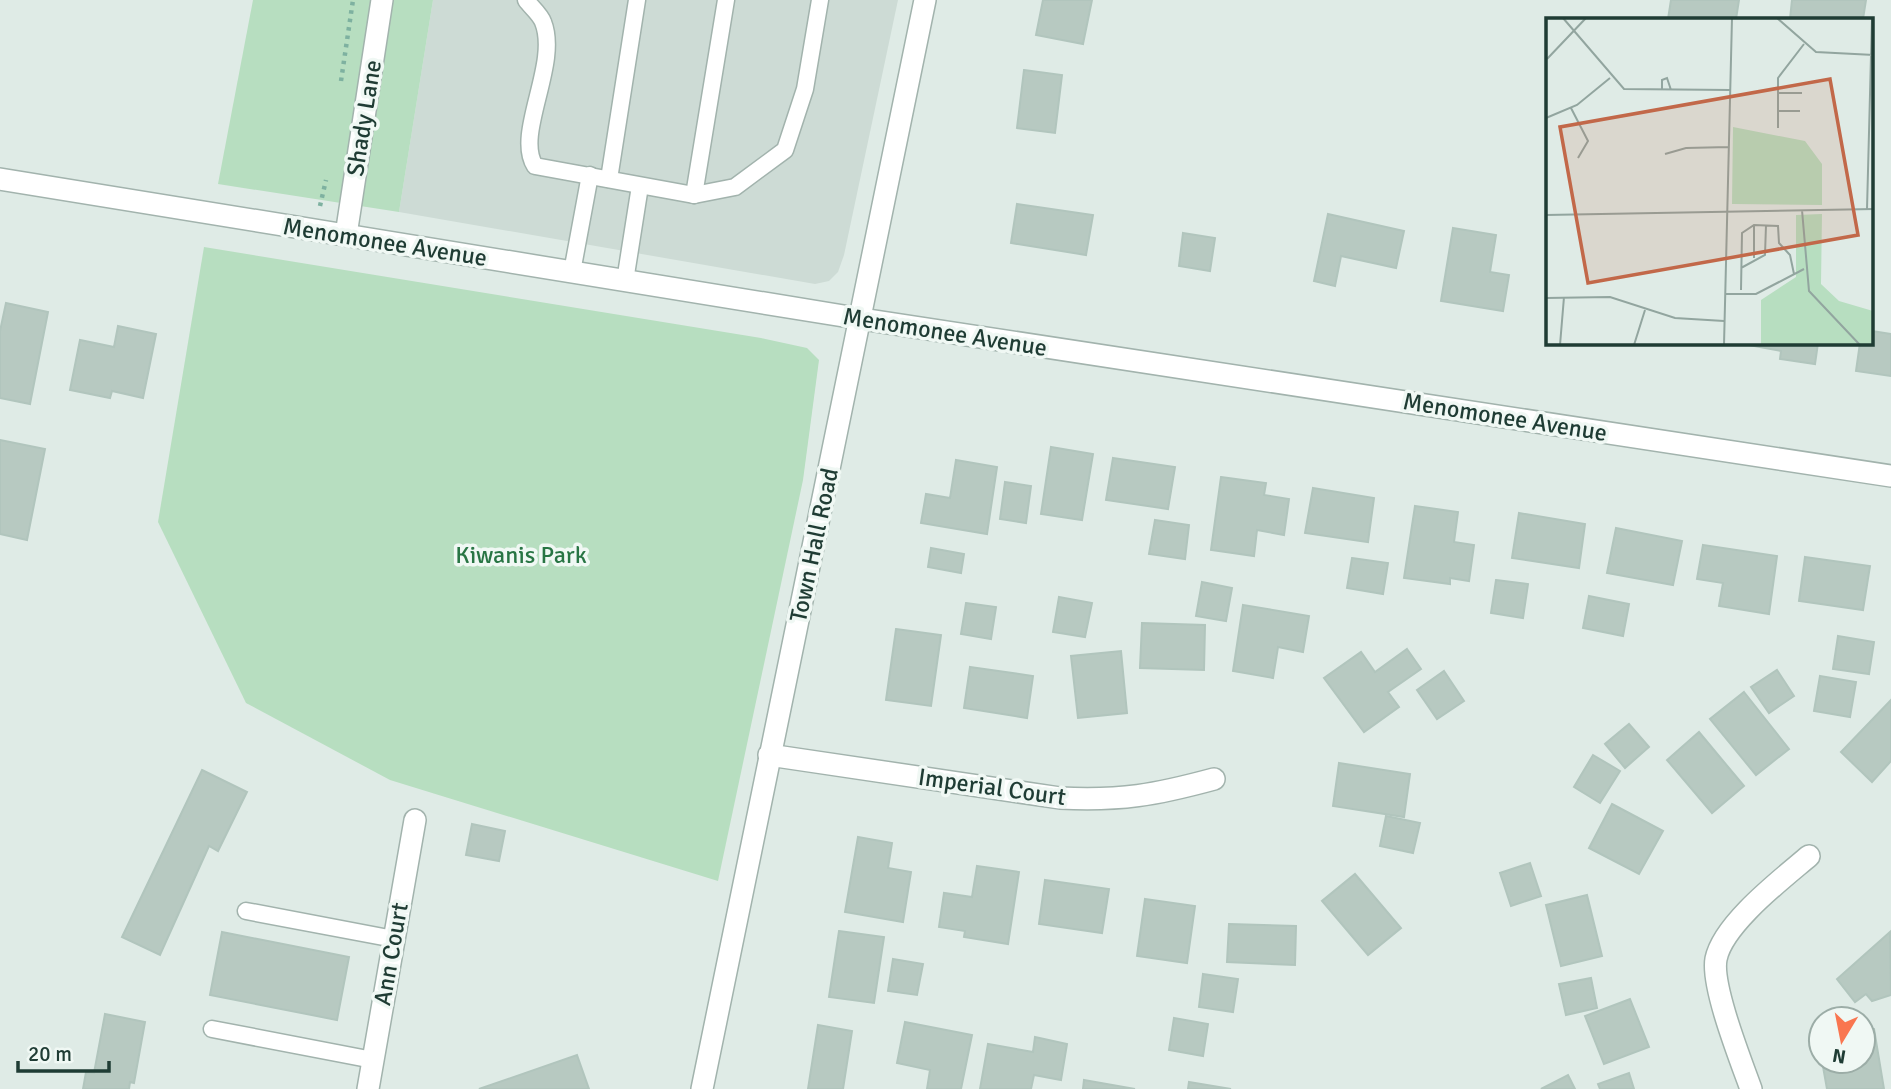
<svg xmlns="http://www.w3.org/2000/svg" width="1891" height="1089" font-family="Signika,sans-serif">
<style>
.built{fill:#cddbd5}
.green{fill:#b7dec0}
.building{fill:#b7c9c1;stroke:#b1c5bd;stroke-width:2}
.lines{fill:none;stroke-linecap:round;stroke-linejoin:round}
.service-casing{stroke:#a2b3ad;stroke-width:19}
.minor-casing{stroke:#a2b3ad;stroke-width:24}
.tertiary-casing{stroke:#a2b3ad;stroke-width:24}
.path{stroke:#7eb1a0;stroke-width:4.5;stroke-dasharray:3.5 5;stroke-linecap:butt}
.service{stroke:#fff;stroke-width:16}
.minor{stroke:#fff;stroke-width:21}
.tertiary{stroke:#fff;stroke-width:21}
.labels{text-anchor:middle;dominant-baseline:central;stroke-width:7;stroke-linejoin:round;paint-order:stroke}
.street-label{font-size:24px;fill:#1f3c34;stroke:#f0f8f4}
.park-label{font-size:24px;fill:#287544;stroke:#f0f8f4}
.inset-road{fill:none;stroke:#92a59f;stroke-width:2}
.view{fill:#c26849;fill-opacity:0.15;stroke:#c26849;stroke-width:3.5}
.inset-edge{fill:none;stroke:#1f3c34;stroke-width:3.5}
</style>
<rect width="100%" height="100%" fill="#dfebe6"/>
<path class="built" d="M433 0H898L844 255 838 272 829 281 815 284 399 212Z"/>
<g class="green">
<path d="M253 0H433L399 212 218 184Z"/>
<path d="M204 247 761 338 807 348 819 360 803 480 718 881 390 780 246 703 158 522Z"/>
</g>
<g class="building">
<path d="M1043 0H1092L1083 44 1036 35Z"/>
<path d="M1671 0H1739L1736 19H1668Z"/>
<path d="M1792 0H1866L1863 19H1790Z"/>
<path d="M1024 70 1062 75 1055 133 1017 128Z"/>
<path d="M1017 204 1093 215 1086 255 1011 243Z"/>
<path d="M1328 214 1404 231 1396 268 1341 256 1335 286 1314 281Z"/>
<path d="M1453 228 1496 235 1490 272 1509 275 1503 311 1441 301Z"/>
<path d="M1183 233 1215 238 1210 271 1179 266Z"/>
<path d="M6 303 48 312 30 404 0 398V331Z"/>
<path d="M118 326 156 334 143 398 112 391 110 398 70 390 80 340 114 347Z"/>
<path d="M1872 331 1891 334V376L1856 371 1860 343H1872Z"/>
<path d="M1738 343H1818L1815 364 1780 359 1781 351Z"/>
<path d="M0 440 45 449 27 540 0 534Z"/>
<path d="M1051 447 1093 454 1082 520 1041 514Z"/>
<path d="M1113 458 1175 467 1168 509 1106 500Z"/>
<path d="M956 460 997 467 987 534 921 523 926 494 950 498Z"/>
<path d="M1221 477 1266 483 1264 495 1289 499 1284 535 1257 530 1254 556 1211 550Z"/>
<path d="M1005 482 1031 486 1026 523 1000 519Z"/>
<path d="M1313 488 1374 498 1368 542 1305 533Z"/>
<path d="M1415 506 1458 512 1454 542 1474 545 1469 581 1450 578V584L1404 578Z"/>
<path d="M1519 513 1585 524 1579 568 1512 558Z"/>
<path d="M1155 520 1189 525 1185 559 1149 554Z"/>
<path d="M1616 528 1682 541 1673 585 1607 573Z"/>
<path d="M1703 545 1777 556 1769 614 1719 606 1723 583 1697 579Z"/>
<path d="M931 548 964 554 961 573 928 567Z"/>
<path d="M1805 557 1870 566 1863 610 1799 601Z"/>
<path d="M1352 558 1388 563 1383 594 1347 588Z"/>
<path d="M1496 580 1528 584 1523 618 1491 613Z"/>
<path d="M1202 582 1232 588 1226 621 1196 616Z"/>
<path d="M1589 596 1629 604 1623 636 1583 628Z"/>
<path d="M1059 597 1092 603 1085 637 1053 632Z"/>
<path d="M966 603 996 607 991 639 961 634Z"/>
<path d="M1243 605 1309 616 1303 652 1278 647 1273 678 1233 671Z"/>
<path d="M1142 623 1205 625 1204 670 1140 668Z"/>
<path d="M896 629 941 635 931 706 886 700Z"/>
<path d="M1838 636 1874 642 1869 674 1833 669Z"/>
<path d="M1407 649 1421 669 1388 692 1399 707 1364 732 1324 678 1361 652 1375 672Z"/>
<path d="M1121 651 1127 713 1078 718 1071 656Z"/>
<path d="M970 667 1033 676 1027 718 964 708Z"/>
<path d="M1777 670 1794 696 1769 713 1751 687Z"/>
<path d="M1444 671 1464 701 1437 719 1417 690Z"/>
<path d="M1820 676 1856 682 1850 717 1814 711Z"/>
<path d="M1744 692 1789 749 1756 775 1710 719Z"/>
<path d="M1891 700V761L1872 782 1841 752Z"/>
<path d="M1629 724 1649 747 1625 768 1605 744Z"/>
<path d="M1699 732 1744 786 1712 813 1667 760Z"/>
<path d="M1593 755 1620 771 1600 803 1574 787Z"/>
<path d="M1339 763 1410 774 1404 817 1333 806Z"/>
<path d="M202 770 247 792 218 851 209 846 160 955 122 937Z"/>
<path d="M1612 804 1663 831 1639 874 1589 848Z"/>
<path d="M1386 816 1420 823 1413 853 1380 846Z"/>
<path d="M472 824 505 831 499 861 466 855Z"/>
<path d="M858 837 892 843 888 868 911 872 903 922 845 912Z"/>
<path d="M1530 863 1541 896 1511 906 1500 873Z"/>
<path d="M977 866 1019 872 1008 944 964 937 965 931 939 927 944 893 972 897Z"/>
<path d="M1355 874 1401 928 1368 955 1322 901Z"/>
<path d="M1045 880 1109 889 1102 933 1039 924Z"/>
<path d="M1587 895 1602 956 1561 966 1546 905Z"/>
<path d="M1145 899 1195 906 1187 963 1137 956Z"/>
<path d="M1229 924 1296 926 1295 965 1227 962Z"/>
<path d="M839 931 884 937 874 1003 829 997Z"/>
<path d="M222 932 349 957 337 1020 210 995Z"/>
<path d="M1890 932 1891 995 1872 1001 1866 994 1855 1002 1837 979Z"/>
<path d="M893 959 923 964 917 995 888 991Z"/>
<path d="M1203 974 1238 979 1233 1012 1199 1007Z"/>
<path d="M1591 978 1597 1008 1566 1015 1559 984Z"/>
<path d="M1630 999 1649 1047 1604 1064 1585 1016Z"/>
<path d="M105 1014 145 1022 134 1083 130 1082 129 1089H83L86 1072 94 1073Z"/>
<path d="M1174 1018 1208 1024 1203 1056 1169 1050Z"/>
<path d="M905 1022 972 1035 961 1089H927L930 1070 897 1063Z"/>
<path d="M818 1025 852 1031 843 1089H808Z"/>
<path d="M1874 1029 1884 1089H1827L1822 1061H1863V1030Z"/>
<path d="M1035 1037 1067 1044 1061 1080 1034 1075 1031 1089H980L988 1044 1033 1052Z"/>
<path d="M577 1055 589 1089H479Z"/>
<path d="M1629 1073 1634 1089H1600L1598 1084Z"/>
<path d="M1568 1075 1575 1089H1541Z"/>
<path d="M1084 1080 1135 1089H1083Z"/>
<path d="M1189 1082 1231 1089H1188Z"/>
</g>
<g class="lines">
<g class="service-casing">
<g id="service">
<path d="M526 0C531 7 540 14 543 22 560 64 514 134 535 166L694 195 735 187 785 150 805 89 820 0"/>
<path d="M609 179 637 0"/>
<path d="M694 195 726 0"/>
<path d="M572 272 590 175"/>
<path d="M625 281 640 186"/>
<path d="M246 911 394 939"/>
<path d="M212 1029 373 1060"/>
</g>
</g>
<g class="minor-casing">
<g id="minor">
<path d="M769 755 1060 798C1121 801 1155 795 1214 779"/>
<path d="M368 1089 415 820"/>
<path d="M702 1089 925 0"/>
<path d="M1751 1089C1741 1061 1711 986 1716 959 1723 924 1782 879 1809 856"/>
</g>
</g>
<g class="tertiary-casing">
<g id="tertiary">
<path d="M0 179 862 319 1891 476"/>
<path d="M346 235 382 0"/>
</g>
</g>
<g class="path">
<path d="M341 81 353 0"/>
<path d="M320 206 326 180"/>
</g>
<use href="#service" class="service"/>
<use href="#minor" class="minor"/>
<use href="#tertiary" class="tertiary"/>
</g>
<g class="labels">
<g class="street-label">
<text transform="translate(364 118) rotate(-81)">Shady Lane</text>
<text transform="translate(385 242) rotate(9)">Menomonee Avenue</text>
<text transform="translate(945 332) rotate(9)">Menomonee Avenue</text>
<text transform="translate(1505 417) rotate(9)">Menomonee Avenue</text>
<text transform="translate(814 545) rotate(-78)">Town Hall Road</text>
<text transform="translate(992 787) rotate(8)">Imperial Court</text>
<text transform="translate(391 954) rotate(-80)">Ann Court</text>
</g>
<g class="park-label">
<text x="521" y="555">Kiwanis Park</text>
</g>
</g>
<g transform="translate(1546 18)">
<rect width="327" height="327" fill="#dfebe6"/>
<path d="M187 109 259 123 276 146V187L186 186ZM276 196 275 266 293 283 327 293V327H215V282L250 259V197Z" fill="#b7dec0"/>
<path class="inset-road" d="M17 0 78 71 184 72M231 0 270 34 328 37M1 41 40 0M116 72V62L121 60 125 72M232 75H256M25 90 42 123 32 140M232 93H254M0 100 31 87 64 60M232 110V60L258 26M119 136 140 130 183 129M321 191 326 0M256 192 263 273 314 327M0 197 328 191M208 207V240M195 250 219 237 220 207M195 272 196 215 208 207 232 208 233 225 244 237 248 256M179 276H210L258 251M0 280 64 279 129 300 178 303M14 327 18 279M88 327 99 292M178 327 186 0"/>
<path class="view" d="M284 61 312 217 42 265 14 109Z"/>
<rect width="327" height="327" class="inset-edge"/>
</g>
<g transform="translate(1842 1040) rotate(190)"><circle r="33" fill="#f0f8f4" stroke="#9cada7" stroke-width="2"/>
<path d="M0-5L12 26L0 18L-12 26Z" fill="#f97650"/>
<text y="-10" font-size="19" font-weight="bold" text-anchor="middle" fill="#1f3c34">N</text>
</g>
<path d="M18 1061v10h91v-10" fill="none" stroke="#1f3c34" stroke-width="3.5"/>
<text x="28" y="1061" font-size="21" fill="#1f3c34" stroke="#f0f8f4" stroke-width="5" paint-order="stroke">20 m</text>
</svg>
